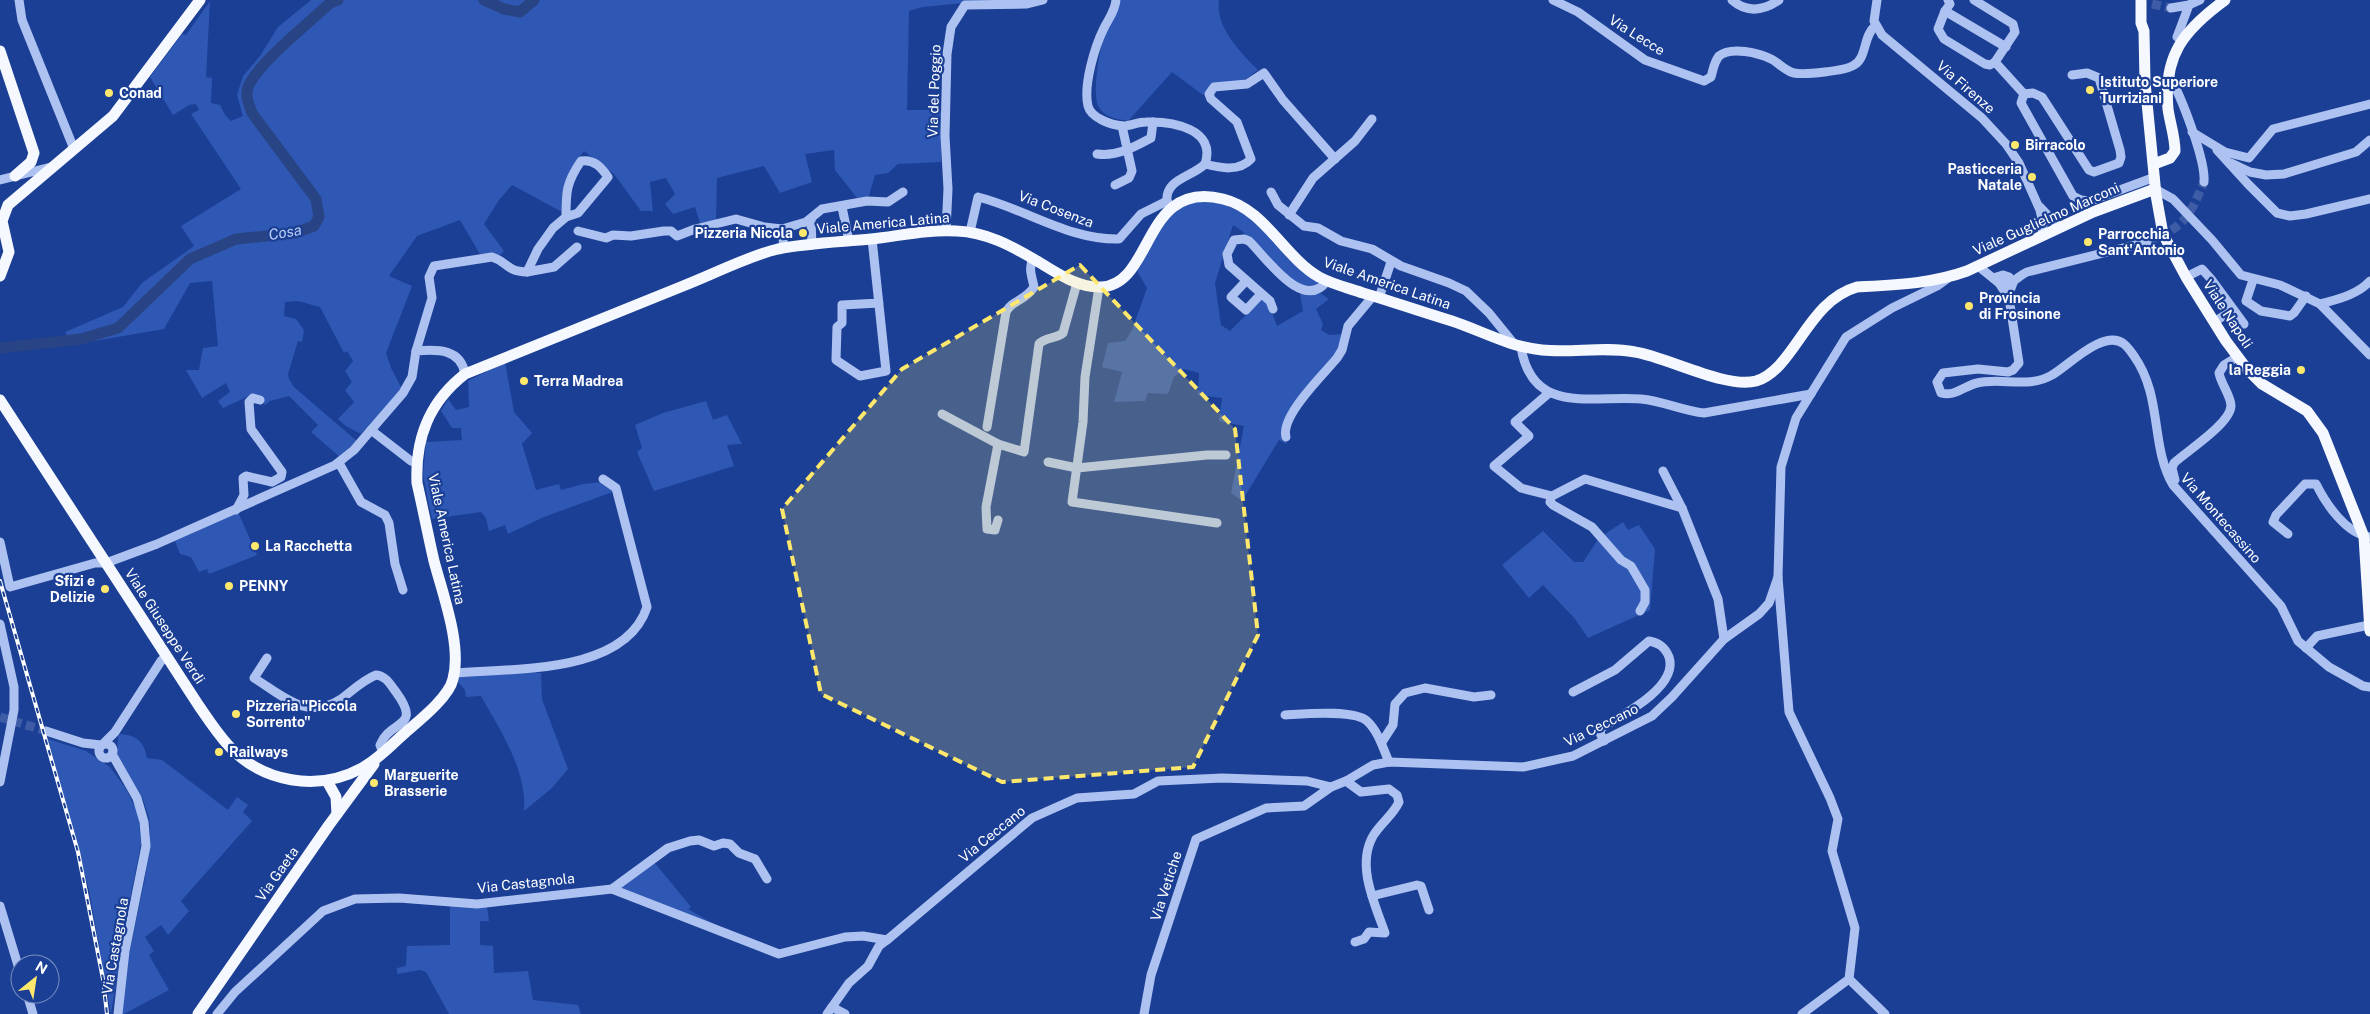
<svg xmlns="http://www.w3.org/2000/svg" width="2370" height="1014" font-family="'Public Sans',sans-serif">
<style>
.green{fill:#2e58b3}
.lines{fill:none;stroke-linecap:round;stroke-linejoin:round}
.river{stroke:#294484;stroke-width:11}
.minor-tunnel{stroke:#3d5ca5;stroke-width:9;stroke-dasharray:9 4.5;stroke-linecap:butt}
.minor{stroke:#adc2f0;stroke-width:9}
.major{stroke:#f5f8ff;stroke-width:11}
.rail-casing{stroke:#fff;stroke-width:4}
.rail{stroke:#1b3f95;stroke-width:2;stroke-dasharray:5.5;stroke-linecap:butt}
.marked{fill:#ffe86b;fill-opacity:0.2;stroke:#ffe86b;stroke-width:4;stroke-dasharray:10 6;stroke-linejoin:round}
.poi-dot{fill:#ffe86b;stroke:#1b3f95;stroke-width:2}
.labels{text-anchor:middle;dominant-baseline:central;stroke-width:4.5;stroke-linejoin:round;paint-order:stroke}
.street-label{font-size:14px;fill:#fff;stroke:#1b3f95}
.poi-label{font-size:14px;font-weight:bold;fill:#fff;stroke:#1b3f95;text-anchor:start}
.water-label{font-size:15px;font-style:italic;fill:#b9cdf6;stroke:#1b3f95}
</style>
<rect width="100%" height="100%" fill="#1b3f95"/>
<g class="green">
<path d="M311 0H993L923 7 909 11 907 110H941V162L898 164 888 173 875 175 869 196 857 198 835 170 834 150 805 154 812 182 780 193 764 166 717 178 716 220 700 223 695 207 673 214 665 204 675 194 666 178 650 182 653 211H641L614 174 584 151C567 172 562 185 562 212L512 185 499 200 484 224 504 251 499 256H481L460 220 417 236 389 276 412 286 386 353 391 368 402 389 361 434 346 426 338 419 354 402 345 390 352 382 345 371 353 361 347 351 344 353 320 307 298 301 285 302 284 316 296 319 304 330 302 342 298 341 288 374 289 379 294 387 358 442 341 458 311 432 318 425 289 396 270 401 265 405 258 397 249 396 223 408 218 401 230 392 226 383 202 398 186 370H199L203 348 218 346 212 281 190 283 164 329 71 345 65 332 123 307 142 283 194 246 181 226 241 189 191 114 199 110 196 104 189 105 173 115 150 77 182 34 186 35 210 1 206 77 212 78 211 103 220 105 225 115 231 121 243 116 237 95 243 76 260 56 278 27Z"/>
<path d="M1121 0H1219C1215 27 1240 52 1258 70L1244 80 1212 86 1203 95 1172 72 1128 121C1117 119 1107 118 1100 109 1091 98 1099 57 1102 43 1106 29 1115 14 1121 0Z"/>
<path d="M1197 201H1216L1248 215 1320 281 1312 288C1309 287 1303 287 1300 286 1278 276 1259 240 1233 225L1215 283 1221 325 1230 331 1262 299 1268 302 1277 326 1303 311 1300 294 1320 293 1329 299 1316 309 1323 324 1321 330 1329 335 1343 334 1342 343 1283 433 1287 444 1279 440 1242 501 1231 493 1244 426 1219 421 1222 398 1198 395 1199 373 1184 369 1174 377 1168 394 1148 393 1145 401 1114 402 1122 372 1102 367 1108 343 1125 341 1132 330 1147 288 1137 271 1156 236 1177 208Z"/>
<path d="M505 362 514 412 532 433 522 444 536 490 559 484 561 490 583 484 603 482 615 491 544 517 508 534 505 525 489 531 486 518 481 512 432 519 423 475 426 442 462 440 461 428H452L441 411 448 399 456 410 469 407 468 381Z"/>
<path d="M706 401 713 420 727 415 742 444 727 445 734 466 654 491 637 452 642 448 635 425 663 413Z"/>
<path d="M238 512 257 555 209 574 207 569 199 572 191 557 180 554 175 541Z"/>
<path d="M1623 522 1628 530 1639 525 1655 549 1650 610 1588 638 1575 619 1543 585 1529 598 1502 565 1543 531 1574 562H1583L1599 538Z"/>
<path d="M528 672 541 673 542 699 568 769 552 788 524 811C527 770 500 730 481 696L466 697 465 690 458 682 460 676Z"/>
<path d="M121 734C138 736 144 742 147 758L162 760 228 810 237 797 248 805 243 812 252 821 181 901 189 911 168 935 161 925 145 937 154 951 149 955 169 990 124 1014H122L128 959 145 878 150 836 149 818 143 799 117 757 118 736Z"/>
<path d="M48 739 86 751 110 767 126 789 138 813 141 844 126 919 111 1014 89 890Z"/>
<path d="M654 862 691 907 688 909 714 924V927L618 890Z"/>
<path d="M450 905 487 907 489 921H480V945L493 946 494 973 528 971 533 1000 578 1005 581 1014H449L426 972 420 970 397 974V968L406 966 407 946 450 945Z"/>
</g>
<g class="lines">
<g class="river">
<path d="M484 0 504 9 520 12 534 0"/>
<path d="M0 348 81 339 118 328 190 259 236 239 295 233 314 226 319 217 316 199 252 113C248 102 244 93 250 83 263 59 309 23 330 3L338 0"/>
</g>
<g class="minor-tunnel">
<path d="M2152 4 2171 8"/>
<path d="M2147 242C2183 228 2189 218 2204 182"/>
<path d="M0 717 46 731"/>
</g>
<g class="minor">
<path d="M19 0 22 20 74 149"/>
<path d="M1116 0C1115 11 1109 18 1104 28 1095 46 1083 85 1088 106 1091 118 1111 125 1123 126 1130 126 1138 122 1146 122 1172 121 1217 129 1205 164 1192 177 1165 179 1167 201"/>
<path d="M1553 0 1578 12 1645 60 1704 81 1711 77C1713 70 1714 62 1719 56 1731 46 1759 53 1771 59 1779 63 1785 71 1794 73 1804 75 1846 71 1854 65 1867 58 1863 36 1875 26"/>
<path d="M1732 0C1747 13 1763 11 1779 0"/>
<path d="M1877 0 1874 21 1882 35 1982 118 2006 144 2019 163 2040 210 2043 224 2042 235"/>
<path d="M1948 0 1950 4 1945 11 2006 47"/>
<path d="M1974 0 2013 24 2015 32 1995 62 2024 94"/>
<path d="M2171 8 2189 5"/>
<path d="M1945 11 1938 29 1944 39 1985 64 1990 65 1995 62"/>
<path d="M2181 40 2177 37 2189 5 2200 0"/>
<path d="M2072 75 2087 73 2099 78 2120 150 2121 157 2119 163 2094 172 2089 170 2042 97 2033 93 2024 94 2021 103 2073 196 2081 200 2090 201 2155 177"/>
<path d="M2169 76C2181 95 2206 161 2204 182"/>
<path d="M2192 132 2225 152 2249 158 2273 129 2370 104"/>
<path d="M2217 150 2248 184 2277 213 2290 216 2306 214 2370 199"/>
<path d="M1097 154C1117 157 1134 147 1151 138L1153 122"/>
<path d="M2231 163 2250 172 2266 175 2284 174 2356 152 2370 140"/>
<path d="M1205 164C1221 168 1239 172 1251 159L1237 122 1211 99 1209 94 1214 87 1247 84 1264 73 1283 100 1335 159"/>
<path d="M0 180 51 167"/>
<path d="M1115 185 1129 178 1132 171 1122 126"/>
<path d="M2155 189 2173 199 2212 240 2241 275 2280 285 2320 304 2370 355"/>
<path d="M1271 192 1278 205 1304 226 1318 228 1341 241 1372 249 1401 266 1449 283 1466 291 1489 313 1515 345"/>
<path d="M842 207 849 241"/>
<path d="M2040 207 2059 227"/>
<path d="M1289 215 1313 178 1355 141 1372 119"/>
<path d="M811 219 812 245"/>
<path d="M782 229 784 248"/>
<path d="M578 231 606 238 613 235 631 236 664 231H671L677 236 695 229 736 219 764 227 782 229 806 222 822 209 867 201 888 202 903 192"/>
<path d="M946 231 948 189 945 136 947 54 951 27 965 5 1027 4 1043 0"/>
<path d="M970 232 978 197C1026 209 1068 240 1119 239L1141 214 1167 201 1170 206"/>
<path d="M872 239 886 371 860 376 836 360 837 327 842 323V305L879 303"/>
<path d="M1978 266 1999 283 2009 298 2019 363 2013 370 2008 372 1978 369 1943 373 1937 382 1941 393C1955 397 1964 386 1977 383 2001 377 2029 389 2052 375 2068 366 2104 328 2124 344 2128 347 2131 352 2134 356 2163 397 2150 446 2173 485L2281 606 2298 641 2329 667 2363 686 2370 687"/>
<path d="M527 272 554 267 577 247"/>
<path d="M2186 277 2202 269 2211 279 2244 324"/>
<path d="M1993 278 2003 275 2009 277 2013 283 2011 288"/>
<path d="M2253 280 2246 301 2261 311 2290 316 2294 313 2306 296"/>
<path d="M1246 281 1231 297 1246 310 1261 294"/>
<path d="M1999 283C2012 287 2016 277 2027 272L2147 242"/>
<path d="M1099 287 1085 377 1083 422 1072 502 1217 523"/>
<path d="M1379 298 1391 262"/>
<path d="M2320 304C2338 299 2357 295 2370 281"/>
<path d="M1273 309 1270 301 1229 265 1227 254 1234 240 1244 239 1249 241C1266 257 1303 313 1327 281"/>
<path d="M2214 322 2233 310"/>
<path d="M1521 347C1532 416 1592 395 1641 399 1663 401 1683 411 1704 413L1811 394"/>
<path d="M416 351 432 298 429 277 434 266 492 257C508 262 505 271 527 272L538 249 553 228 566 217 578 213 608 177C601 167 594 159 581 161 566 183 566 192 566 217"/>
<path d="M1549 393 1515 422 1529 436 1494 466 1521 488 1552 496"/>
<path d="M942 414 998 444"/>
<path d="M987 427 1006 312C1012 300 1025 301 1034 287 1032 276 1028 269 1033 259"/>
<path d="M371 430 403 393 412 377 416 351C438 349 461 349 465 374"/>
<path d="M1286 437C1280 416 1324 374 1337 358L1342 350 1348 326 1373 296"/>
<path d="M1048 462 1077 468 1207 455H1226"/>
<path d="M339 463 361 502 385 515 389 523 395 564 403 590"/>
<path d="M1663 471 1682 508"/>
<path d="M2175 480 2172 468 2174 463C2187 451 2230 424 2231 406 2231 396 2221 384 2219 373L2224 365 2237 357"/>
<path d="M236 510 244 495 243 478 246 476 272 482 281 477 282 472 251 429 249 402 253 398 260 400"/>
<path d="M998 520 995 530 987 529 986 507 998 444 1024 452 1039 344C1045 337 1056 339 1063 333L1077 283"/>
<path d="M2288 534 2273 522 2276 515 2305 484H2316C2326 504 2346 534 2370 537"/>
<path d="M0 542 10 587 95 563H106L157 544 335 465 354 450 371 430 411 461 416 462"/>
<path d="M1640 611 1645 602V590L1631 566 1621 560 1592 527 1553 505 1550 502 1552 496 1585 479 1682 508 1718 599 1724 639"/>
<path d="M0 624 14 687V710L0 782"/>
<path d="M2306 648 2317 636 2369 625"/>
<path d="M267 658 254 678C283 696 307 721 341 699 352 691 363 680 376 675 386 676 390 684 396 692 423 729 390 719 380 745L383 753"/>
<path d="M454 673C512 668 625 675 647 607L616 488 603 479"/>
<path d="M1573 692 1615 670 1649 641C1659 643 1665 647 1669 657 1679 687 1621 716 1601 728L1600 733 1604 741"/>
<path d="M1285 715C1303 714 1354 709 1367 721 1378 731 1383 748 1389 762"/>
<path d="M46 731 83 743 101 745"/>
<path d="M1382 742 1393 725 1395 704 1405 693 1425 688 1474 697 1491 695"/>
<circle cx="106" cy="751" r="7"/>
<path d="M103 744 115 732 161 661 166 656"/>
<path d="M112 754 137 798 144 822 146 846 125 951 118 1014"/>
<path d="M1346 781 1361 792 1389 789 1397 795 1399 802C1393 815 1381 823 1373 836 1356 866 1375 904 1385 933L1369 932 1364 939 1355 942"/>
<path d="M612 889 668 848 690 841 699 840 714 846 723 843 730 844 739 853 755 859 767 879"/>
<path d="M1372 896 1417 885 1421 886 1429 910"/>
<path d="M0 906 20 972"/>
<path d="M1849 979 1885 1014"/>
<path d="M27 994 33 1014"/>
<path d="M832 1007 845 1014"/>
<path d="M217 1014 235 992 323 911 355 899 399 898 477 904 612 889 779 954 845 937 863 936 887 940 1032 818 1077 798 1134 794 1158 781 1222 778 1307 781 1331 787"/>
<path d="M827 1014 849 983 868 966 879 946 887 940"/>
<path d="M1144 1014 1151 975 1196 839 1266 808 1304 806 1331 787 1346 781 1373 765 1389 762 1523 767 1573 756 1652 716 1672 697 1724 639 1759 614 1769 603 1778 577"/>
<path d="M1802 1014 1849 979 1855 928 1832 851 1838 819 1830 798 1789 712 1778 577 1781 467 1796 418 1846 337 1892 308 1937 286 1948 278"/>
</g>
<g class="major">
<path d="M2141 0V23L2144 31 2145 82 2156 195 2163 234 2186 277 2226 341 2247 369 2262 384 2307 411 2323 433 2364 537 2370 631"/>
<path d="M0 51 34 153 31 162 15 176"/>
<path d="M2154 164 2170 158 2175 151C2175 137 2170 123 2168 109 2163 55 2184 30 2225 0"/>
<path d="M0 276 9 252 2 221 8 205 113 116 200 0"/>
<path d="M0 400 199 706C208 719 217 733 228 745 262 783 318 792 362 768 379 759 392 744 406 732 420 720 449 697 453 679 462 645 443 595 434 561 428 535 423 509 417 483 415 438 429 402 465 374 538 345 610 315 683 286 712 275 748 256 778 249 808 243 840 242 871 239 899 236 928 229 957 231 986 232 1012 246 1037 261 1056 272 1077 288 1101 287 1154 285 1142 179 1223 199 1265 209 1283 256 1319 277 1332 284 1348 288 1363 293 1393 302 1423 312 1452 321 1482 331 1510 347 1542 350 1573 353 1604 346 1635 352 1667 357 1726 389 1756 381 1795 369 1807 301 1857 287 1894 285 1931 284 1967 271L2093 212 2155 189"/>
<path d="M327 781 336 797 337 814"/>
<path d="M198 1014 329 825 374 764"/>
</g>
<g class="rail-casing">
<path id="rail" d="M0 581 78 852 103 979 107 1014"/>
</g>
<use href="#rail" class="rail"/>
</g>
<path class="marked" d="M1080 265 1235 429 1258 635 1193 767 1002 782 821 694 782 509 902 369Z"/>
<g class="poi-dot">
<circle cx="2090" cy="90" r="5"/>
<circle cx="109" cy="93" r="5"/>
<circle cx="2015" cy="145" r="5"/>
<circle cx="2032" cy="177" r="5"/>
<circle cx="803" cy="233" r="5"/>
<circle cx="2088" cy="242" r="5"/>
<circle cx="1969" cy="306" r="5"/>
<circle cx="2301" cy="370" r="5"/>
<circle cx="524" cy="381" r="5"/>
<circle cx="255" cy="546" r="5"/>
<circle cx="229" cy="586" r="5"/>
<circle cx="105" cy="589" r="5"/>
<circle cx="236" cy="714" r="5"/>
<circle cx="219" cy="752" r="5"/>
<circle cx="374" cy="783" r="5"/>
</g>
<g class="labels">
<g class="street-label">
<text transform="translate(1637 35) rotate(32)">Via Lecce</text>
<text transform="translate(1966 87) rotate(41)">Via Firenze</text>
<text transform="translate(934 91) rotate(-88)">Via del Poggio</text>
<text transform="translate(1056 209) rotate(21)">Via Cosenza</text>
<text transform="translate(2046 219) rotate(-24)">Viale Guglielmo Marconi</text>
<text transform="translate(883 223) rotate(-5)">Viale America Latina</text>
<text transform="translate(1387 283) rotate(19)">Viale America Latina</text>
<text transform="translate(2228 314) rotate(57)">Viale Napoli</text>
<text transform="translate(2221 518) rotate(49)">Via Montecassino</text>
<text transform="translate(447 539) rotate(78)">Viale America Latina</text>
<text transform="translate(165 626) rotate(57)">Viale Giuseppe Verdi</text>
<text transform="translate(1601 725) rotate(-26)">Via Ceccano</text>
<text transform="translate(992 834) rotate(-39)">Via Ceccano</text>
<text transform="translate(277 874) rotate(-55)">Via Gaeta</text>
<text transform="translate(526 883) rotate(-6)">Via Castagnola</text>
<text transform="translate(1166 886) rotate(-72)">Via Vetiche</text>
<text transform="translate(115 946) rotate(-80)">Via Castagnola</text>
</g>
<g class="poi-label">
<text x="2100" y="82">Istituto Superiore<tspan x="2100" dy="16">Turriziani</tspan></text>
<text x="119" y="93">Conad</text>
<text x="2025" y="145">Birracolo</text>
<text x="2022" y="169" text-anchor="end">Pasticceria<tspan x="2022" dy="16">Natale</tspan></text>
<text x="793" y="233" text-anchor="end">Pizzeria Nicola</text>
<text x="2098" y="234">Parrocchia<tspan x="2098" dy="16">Sant'Antonio</tspan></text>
<text x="1979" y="298">Provincia<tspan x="1979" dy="16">di Frosinone</tspan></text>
<text x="2291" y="370" text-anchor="end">la Reggia</text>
<text x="534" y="381">Terra Madrea</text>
<text x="265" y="546">La Racchetta</text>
<text x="95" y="581" text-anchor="end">Sfizi e<tspan x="95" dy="16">Delizie</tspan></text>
<text x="239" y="586">PENNY</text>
<text x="246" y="706">Pizzeria "Piccola<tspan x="246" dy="16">Sorrento"</tspan></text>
<text x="229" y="752">Railways</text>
<text x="384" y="775">Marguerite<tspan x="384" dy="16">Brasserie</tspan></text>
</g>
<g class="water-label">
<text transform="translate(285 232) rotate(-10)">Cosa</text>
</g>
</g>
<g transform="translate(35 979) rotate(30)"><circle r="24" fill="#1b3f95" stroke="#768cbf"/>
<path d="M0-4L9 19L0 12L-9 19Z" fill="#ffe86b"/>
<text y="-8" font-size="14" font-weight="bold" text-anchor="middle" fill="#ffffff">N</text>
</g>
</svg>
